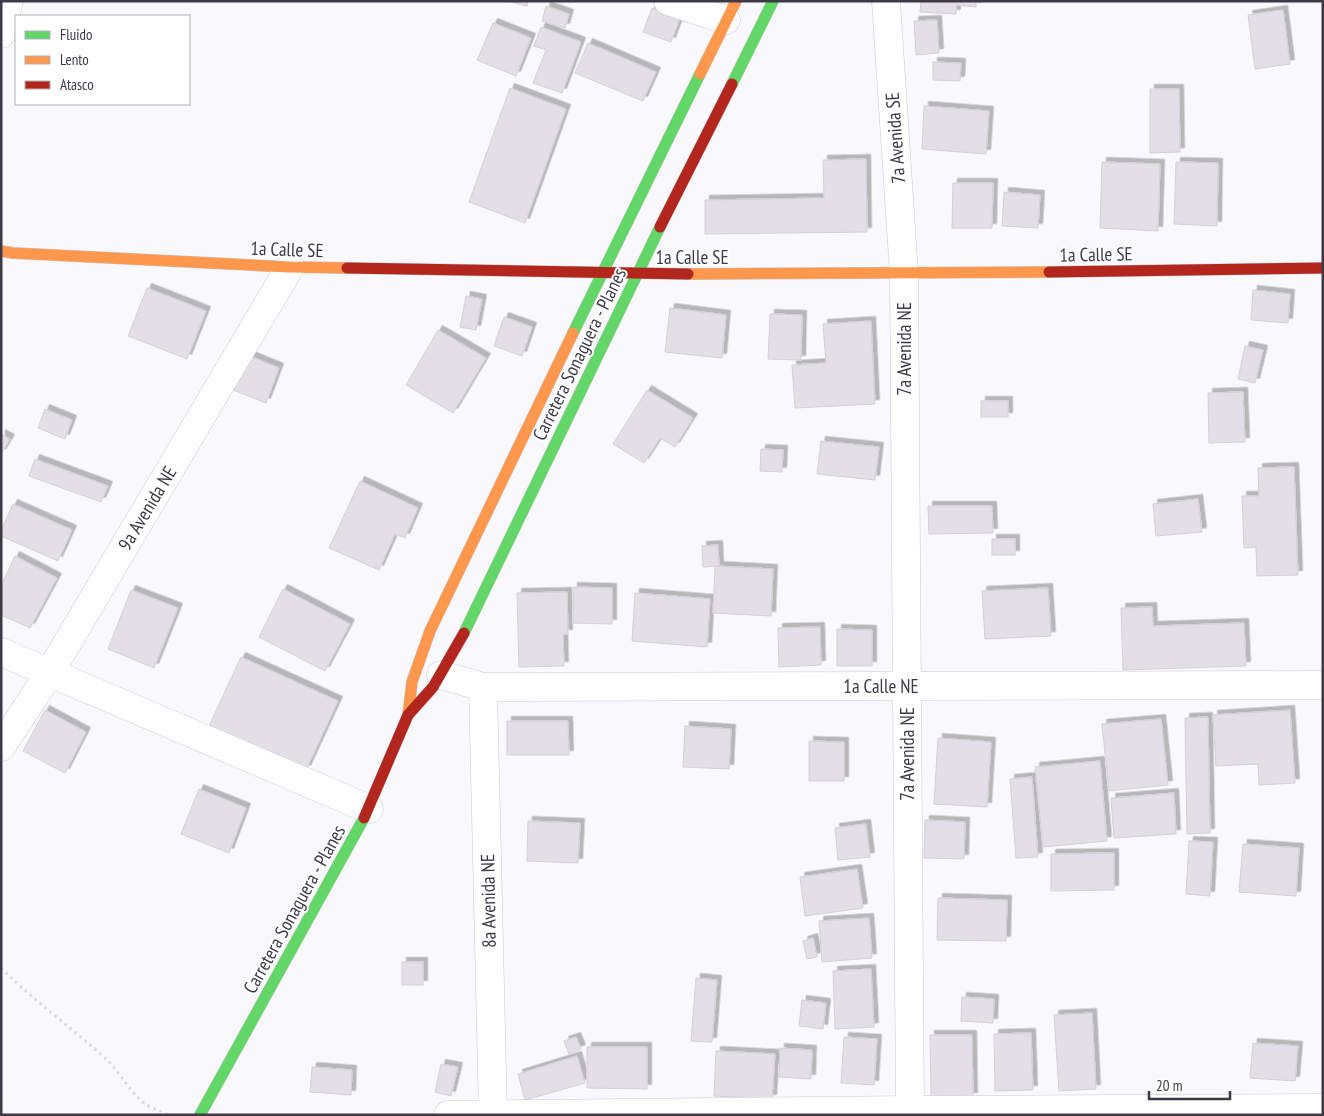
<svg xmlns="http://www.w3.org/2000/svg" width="1324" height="1116" font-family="'PT Sans Narrow',sans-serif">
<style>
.building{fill:#e3dfe7;stroke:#d4cfd7;filter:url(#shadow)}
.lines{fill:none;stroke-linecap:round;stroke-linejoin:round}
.street-casing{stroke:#cac8cf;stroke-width:29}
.fast-casing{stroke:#cac8cf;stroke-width:12}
.slow-casing{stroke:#cac8cf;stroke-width:12}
.jam-casing{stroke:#cac8cf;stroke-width:12}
.path{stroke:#dad9dc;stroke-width:3;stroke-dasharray:2.5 4;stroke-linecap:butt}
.street{stroke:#fefeff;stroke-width:28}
.fast{stroke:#63d668;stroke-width:11}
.slow{stroke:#ff974d;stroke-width:11}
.jam{stroke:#b3261e;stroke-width:11}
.labels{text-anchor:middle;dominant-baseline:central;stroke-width:4;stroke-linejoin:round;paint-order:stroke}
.street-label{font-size:19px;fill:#3d3a46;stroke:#fff}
</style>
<defs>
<filter id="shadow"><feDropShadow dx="4.5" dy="-4.5" stdDeviation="0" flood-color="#0004"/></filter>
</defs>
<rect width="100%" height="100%" fill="#f9f8fc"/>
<g class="building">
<path d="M507 1H528L527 6Z"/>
<path d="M921 1H976V7L956 5V14L920 12Z"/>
<path d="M546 6 569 14 565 28 542 21Z"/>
<path d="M652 8 680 18 671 42 643 32Z"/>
<path d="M1283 10 1290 64 1255 69 1248 15Z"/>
<path d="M937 20 939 53 916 55 914 21Z"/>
<path d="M493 23 531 38 516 76 477 60Z"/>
<path d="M541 27 581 42 562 93 533 83 546 50 534 46Z"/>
<path d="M588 43 656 72 643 101 575 73Z"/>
<path d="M933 62 961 63 960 81 933 80Z"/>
<path d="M510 88 566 109 525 223 469 202Z"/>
<path d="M1150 89H1179L1180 152 1150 153Z"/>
<path d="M924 106 989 111 986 154 922 149Z"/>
<path d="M866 159 867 232 705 234V200L824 198 823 160Z"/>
<path d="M1102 162 1160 164 1158 231 1100 228Z"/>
<path d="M1176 162 1218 163 1217 226 1174 224Z"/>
<path d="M953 183H993L992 228H952Z"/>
<path d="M1004 192 1040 195 1038 228 1002 226Z"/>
<path d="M147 288 206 311 187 359 128 336Z"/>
<path d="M1253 290 1290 294 1288 323 1251 320Z"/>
<path d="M466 296 482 299 476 330 460 327Z"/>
<path d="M670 308 726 315 722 358 665 352Z"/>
<path d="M770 314 802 315 801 360 768 359Z"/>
<path d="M504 317 532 327 522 356 494 346Z"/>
<path d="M871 321 875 404 795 408 792 365 826 363 823 324Z"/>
<path d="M438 330 486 358 453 413 406 385Z"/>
<path d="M1245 346 1263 350 1255 383 1238 379Z"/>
<path d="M245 354 279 368 266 403 231 389Z"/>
<path d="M647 390 693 418 675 447 660 438 644 463 613 444Z"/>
<path d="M1243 392 1245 442 1209 443 1208 393Z"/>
<rect x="981" y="401" width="27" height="16"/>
<path d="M45 409 72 420 65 439 38 428Z"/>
<path d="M1 434 10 439 1 454Z"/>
<path d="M821 441 879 447 875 480 817 474Z"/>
<path d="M761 449 783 450 782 472 760 471Z"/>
<path d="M35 459 108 486 101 502 29 476Z"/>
<path d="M1294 467 1298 575 1257 576 1256 547 1244 548 1242 496H1259L1258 468Z"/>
<path d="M360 481 418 508 405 538 395 534 379 570 329 548Z"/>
<path d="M1198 499 1202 532 1156 536 1153 504Z"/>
<path d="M13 504 72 530 58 561 1 536V531Z"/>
<path d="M928 506H992L993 533 929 534Z"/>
<rect x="992" y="539" width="23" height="16"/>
<path d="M718 545 719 566 703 567 702 546Z"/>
<path d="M15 556 57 578 30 628 1 615V586Z"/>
<path d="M715 566 773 569 771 616 713 613Z"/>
<path d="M573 587 612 588V624L573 623Z"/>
<path d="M1048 588 1051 636 985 639 982 591Z"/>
<path d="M283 589 350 624 325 671 259 637Z"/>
<path d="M131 590 178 608 154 668 108 649Z"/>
<path d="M567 592 568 634H563L564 666 519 667 517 593Z"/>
<path d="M635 593 710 599 707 647 632 641Z"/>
<path d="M1152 607 1153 626 1244 623 1246 666 1123 670 1121 608Z"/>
<path d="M820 627 821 665 779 667 778 628Z"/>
<path d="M837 629 872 630V666H837Z"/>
<path d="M241 657 338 701 306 770 209 726Z"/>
<path d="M45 710 86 732 65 773 23 751Z"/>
<path d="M1290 710 1295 783 1259 785 1258 764 1216 766 1213 715Z"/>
<path d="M1208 717 1210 833 1187 834 1185 718Z"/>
<path d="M1161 719 1168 785 1109 791 1102 724Z"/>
<path d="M507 721H568L569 755H507Z"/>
<path d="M685 726 731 729 729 769 683 767Z"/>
<path d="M938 738 991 742 987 807 934 804Z"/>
<path d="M809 741 844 742V781H809Z"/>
<path d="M1100 761 1107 841 1043 847 1035 767Z"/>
<path d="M1032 777 1038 857 1016 858 1010 779Z"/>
<path d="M199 789 246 808 229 853 181 834Z"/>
<path d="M1174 793 1176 834 1114 838 1111 798Z"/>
<path d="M925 820 965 822 964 859 924 858Z"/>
<path d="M528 821 580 823 578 863 527 861Z"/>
<path d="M866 824 870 857 838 860 835 828Z"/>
<path d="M1189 841 1213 842 1210 896 1186 894Z"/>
<path d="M1243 844 1299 848 1296 896 1239 892Z"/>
<path d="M1114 853V890L1051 891V854Z"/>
<path d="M857 869 863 908 805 916 800 877Z"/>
<path d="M938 898 1007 900 1006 941 937 940Z"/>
<path d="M869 918 872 958 822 962 819 921Z"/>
<path d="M813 938 817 957 807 959 803 941Z"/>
<rect x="402" y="962" width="21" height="23"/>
<path d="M871 969 874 1027 835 1029 833 971Z"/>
<path d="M696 978 717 980 712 1042 691 1041Z"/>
<path d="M962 997 994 999 993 1023 961 1021Z"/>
<path d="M802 1000 826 1003 823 1029 799 1026Z"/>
<path d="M1092 1013 1096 1089 1059 1091 1054 1015Z"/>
<path d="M1031 1033 1033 1090 995 1091 994 1034Z"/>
<path d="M930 1035H972L973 1097H931Z"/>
<path d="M576 1037 581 1049 569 1054 564 1041Z"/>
<path d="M844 1037 877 1039 874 1085 841 1083Z"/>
<path d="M1253 1043 1298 1046 1295 1081 1250 1078Z"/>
<path d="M587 1047H647V1089L587 1088Z"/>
<path d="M780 1048 812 1050 811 1079 779 1077Z"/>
<path d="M716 1051 775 1054 772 1099 714 1096Z"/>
<path d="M577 1056 585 1083 525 1100 518 1074Z"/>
<path d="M441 1064 458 1067 451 1096 435 1092Z"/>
<path d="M312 1067 352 1070 351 1095 310 1092Z"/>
</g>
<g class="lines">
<g class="street-casing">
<g id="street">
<path d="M668 1 726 20"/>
<path d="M886 1 904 274 910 1115"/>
<path d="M1 34 9 1"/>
<path d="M1 652 369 809"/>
<path d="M441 675 483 687 1323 685"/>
<path d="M483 687 493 1115"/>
<path d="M1 747 50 672 290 267"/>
<path d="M448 1115 910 1110 1323 1108"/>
</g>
</g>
<g class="fast-casing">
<g id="fast">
<path d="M732 84 773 1"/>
<path d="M573 333 700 74"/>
<path d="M464 633 660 227"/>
<path d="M200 1115 364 818"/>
</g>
</g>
<g class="slow-casing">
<g id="slow">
<path d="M700 74 736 1"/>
<path d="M1 251 13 253 290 267 347 268"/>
<path d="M688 274 1049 272"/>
<path d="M408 715 412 682 430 631 573 333"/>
</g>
</g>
<g class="jam-casing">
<g id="jam">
<path d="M660 227 732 84"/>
<path d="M347 268 688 274"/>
<path d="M1049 272 1323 268"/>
<path d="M364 818 408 715 433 687 464 633"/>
</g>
</g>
<path class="path" d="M1 968C34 1001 72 1028 106 1059 120 1072 129 1091 144 1103 150 1108 161 1111 168 1115"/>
<use href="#street" class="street"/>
<use href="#fast" class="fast"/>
<use href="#slow" class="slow"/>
<use href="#jam" class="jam"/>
</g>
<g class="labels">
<g class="street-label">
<text transform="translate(895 138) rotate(-94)">7a Avenida SE</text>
<text transform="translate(287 249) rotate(2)">1a Calle SE</text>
<text transform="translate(1096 254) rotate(-1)">1a Calle SE</text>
<text x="692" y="257">1a Calle SE</text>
<text transform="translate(904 349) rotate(-90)">7a Avenida NE</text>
<text transform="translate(579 354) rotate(-64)">Carretera Sonaguera - Planes</text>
<text transform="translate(147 508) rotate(-59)">9a Avenida NE</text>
<text x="881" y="686">1a Calle NE</text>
<text transform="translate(907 754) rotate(-90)">7a Avenida NE</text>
<text transform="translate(488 901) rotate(-91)">8a Avenida NE</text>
<text transform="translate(294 909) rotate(-61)">Carretera Sonaguera - Planes</text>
</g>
</g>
<rect width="1324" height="1116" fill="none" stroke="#3d3a46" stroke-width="5"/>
<rect x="15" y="15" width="175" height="90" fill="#ffffff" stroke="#b1b0b5"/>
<rect x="25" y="31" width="25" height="8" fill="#63d668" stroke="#b1b0b5"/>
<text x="60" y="40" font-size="15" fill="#3d3a46">Fluido</text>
<rect x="25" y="56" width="25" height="8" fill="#ff974d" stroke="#b1b0b5"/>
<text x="60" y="65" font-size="15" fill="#3d3a46">Lento</text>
<rect x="25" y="81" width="25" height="8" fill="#b3261e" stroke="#b1b0b5"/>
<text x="60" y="90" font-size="15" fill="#3d3a46">Atasco</text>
<path d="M1149 1091v8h81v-8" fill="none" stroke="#3d3a46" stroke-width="2.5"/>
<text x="1156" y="1091" font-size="15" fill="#3d3a46" stroke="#ffffff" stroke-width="4" paint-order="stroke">20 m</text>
</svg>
